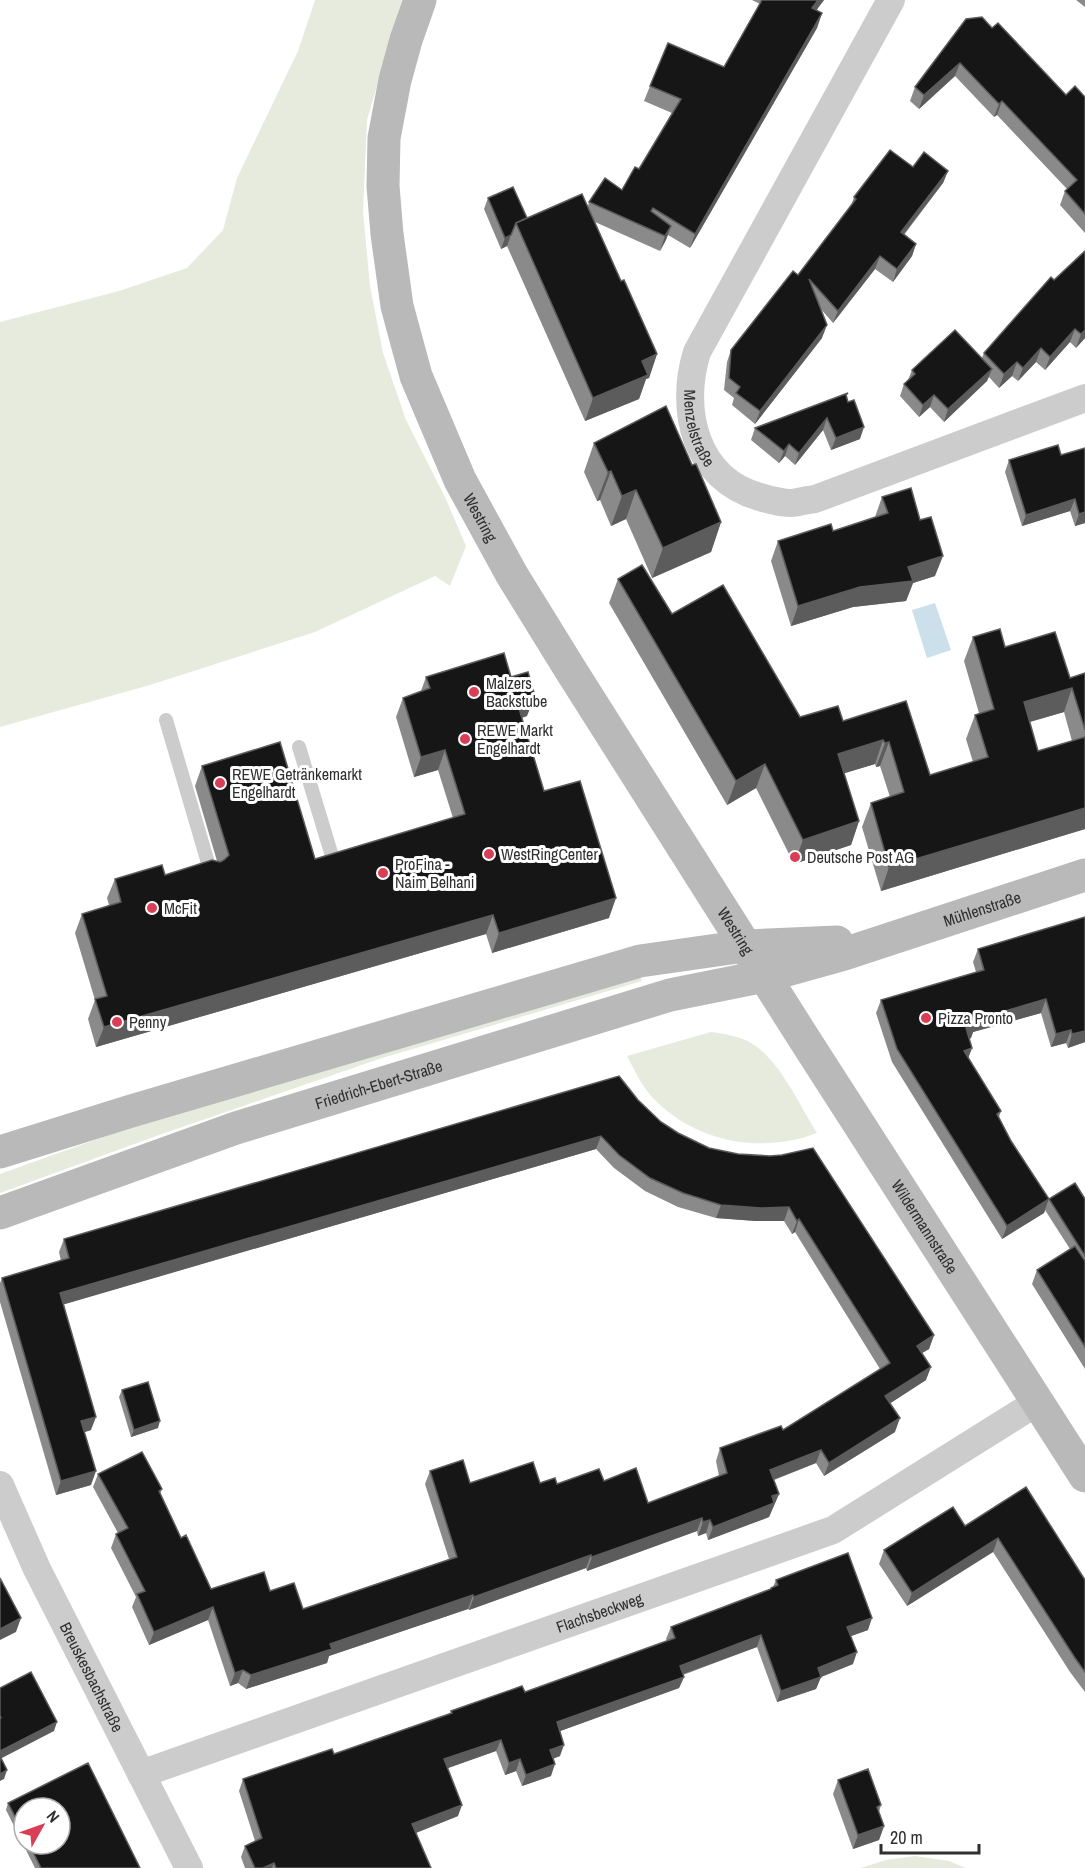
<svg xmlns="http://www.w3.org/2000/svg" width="1085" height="1868" font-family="'Archivo Narrow',sans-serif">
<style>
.green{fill:#e6ebde}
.water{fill:#cbe0ea}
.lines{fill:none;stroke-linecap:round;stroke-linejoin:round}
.lane{stroke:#ccc;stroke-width:14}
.street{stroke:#ccc;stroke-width:28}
.secondary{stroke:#b9b9b9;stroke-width:33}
.wall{fill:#8a8a8a;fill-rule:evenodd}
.shaded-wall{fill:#5c5c5c}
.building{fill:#161616;stroke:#5c5c5c;stroke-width:1.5}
.poi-dot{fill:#da3d56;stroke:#fff;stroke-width:2}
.labels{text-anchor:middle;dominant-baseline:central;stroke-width:6;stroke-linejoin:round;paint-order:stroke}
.street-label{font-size:16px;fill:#2f2f2f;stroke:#fff}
.poi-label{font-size:16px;fill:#2f2f2f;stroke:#fff;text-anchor:start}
</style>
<rect width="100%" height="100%" fill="#fff"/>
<g class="green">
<path d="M315 0H402L367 120 363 212 370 286 383 353 406 420 445 497 466 546 450 586 435 576 315 632 150 685 0 727V322L119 291 187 268 223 230 237 178 298 51Z"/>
<path d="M639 973 642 981 379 1059 159 1135 0 1193V1174L128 1128Z"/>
<path d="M711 1032C725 1034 739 1036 751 1043 779 1059 800 1106 817 1133 761 1154 697 1143 654 1099 642 1087 635 1071 627 1056Z"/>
<path d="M915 1856 949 1861 966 1868H861L886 1860Z"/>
</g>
<path class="water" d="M935 603 951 650 927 658 912 610Z"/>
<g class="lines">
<g class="lane">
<path d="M166 720 211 873"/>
<path d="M299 747 332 856"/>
</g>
<g class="street">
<path id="s1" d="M891 0 697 352C679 410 695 479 760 497 770 500 781 503 792 503 799 502 807 500 815 499L1085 398"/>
<path id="s2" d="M0 1485 37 1569 189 1868"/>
<path id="s3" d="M141 1774 833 1530 1036 1403"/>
</g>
<g class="secondary">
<path id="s4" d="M420 0 406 40 395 80 384 138 383 186 387 234 397 306 416 376 460 480 512 575 570 669 803 1037 1085 1476"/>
<path d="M0 1152 128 1112 640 961 745 946 837 942"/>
<path id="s5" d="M0 1213 236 1128 670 995 765 976 844 954 1085 875"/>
</g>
</g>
<g class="wall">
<path d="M752 0H824L816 10 822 13 817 28 690 248 668 235 660 251 595 222 621 281 657 354 649 378 646 379 639 399 585 421 507 246 501 249 484 209 488 198 527 218 588 206 589 202 622 190 639 169 672 113 644 101 650 86 724 67 760 4Z"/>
<path d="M1076 0H1085V7Z"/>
<path d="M992 28 1066 95 1085 97V233L1060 205 1065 191 1067 189 997 115 994 117 955 76 919 109 910 101 915 87Z"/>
<path d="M913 167 948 171 943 183 904 235 916 244 912 256 893 282 875 269 833 323 820 308 822 338 755 424 732 405 734 398 724 390 727 362 731 350 798 275 851 206 854 197Z"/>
<path d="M1054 280 1085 338 1076 348 1070 342 1045 370 1036 362 1018 381 1012 376 999 388 989 377 987 381 944 422 930 407 919 417 900 396 904 384 908 380 912 370 982 358 984 353Z"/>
<path d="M848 393 846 396 860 439 831 450 823 430 795 465 785 456 779 463 751 440 755 428Z"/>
<path d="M594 443 692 465 721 522 711 552 652 578 626 519 611 526 600 500 597 501 584 472Z"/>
<path d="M1085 448V523L1075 526 1070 511 1022 526 1005 472 1009 460 1061 455Z"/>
<path d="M882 497 935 576 913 583 906 601 853 607 791 626 771 561 778 541 833 531 875 517Z"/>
<path d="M618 579 672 614 800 717 843 721 906 701 930 775 973 762 966 739 975 715 979 713 964 661 973 637 1005 647 1070 678 1085 673V829L881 891 862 827 871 803 890 797 880 766 876 767 875 764 844 773 859 821 851 845 794 864 756 788 727 805 609 603ZM1064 712 1072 741 1038 751 1030 722Z"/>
<path d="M426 677H511L527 716 522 718 544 791 609 918 492 953 486 934 96 1047 88 1019 95 1000 75 933 82 914 109 905 107 898 115 879 165 875 217 861 195 786 202 766 315 859 453 818 438 770 414 777 396 717 403 698 421 691Z"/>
<path d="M1085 917V1042L1068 1048 1066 1043 1051 1047 1041 1013 973 1032 971 1038 969 1039 972 1048 968 1058 1001 1111 999 1117 1011 1141 1049 1199 1044 1213 1002 1239 892 1062 876 1013 881 1000 976 972 973 962 978 949Z"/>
<path d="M638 1100 661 1122 678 1133 709 1148 738 1154 934 1335 929 1349 922 1353 926 1380 890 1403 895 1432 824 1476 816 1463 774 1480 779 1494 769 1517 708 1540 706 1533 698 1536 697 1531 587 1571 586 1568 469 1610 468 1609 329 1656 327 1663 246 1689 238 1683 230 1686 208 1620 149 1645 132 1607 136 1597 111 1548 116 1534 118 1533 93 1487 98 1474 162 1489 160 1494 181 1538 211 1589 270 1591 303 1609 449 1559 425 1484 430 1471 470 1483 557 1484 604 1481 648 1503 719 1476 716 1461 720 1448 783 1430 880 1369 795 1232 792 1234 784 1221H756L716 1218 678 1207 645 1191 614 1168 596 1149 64 1304 91 1430 84 1432 91 1485 56 1495 0 1302V1283L2 1278 61 1261 59 1252 64 1239Z"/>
<path d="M1049 1199H1085V1369L1032 1284 1037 1270 1070 1249 1045 1210Z"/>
<path d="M122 1390 158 1428 131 1437 119 1397Z"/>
<path d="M1026 1487 1085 1580V1692L1070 1672 993 1552 907 1606 879 1564 884 1550 965 1526Z"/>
<path d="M776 1580 868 1630 851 1636 853 1664 821 1677 816 1689 777 1702 757 1647 683 1675 684 1677 679 1688 560 1731V1756L553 1759 551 1776 522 1786 516 1771 505 1775 496 1751 447 1768 458 1816 416 1833 431 1868H245L241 1857 245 1846 255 1841 239 1791 243 1779 334 1754 450 1714 451 1711 525 1692 667 1641 666 1639 671 1627 770 1590 771 1588 773 1587Z"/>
<path d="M88 1763 140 1868H35L6 1810 8 1803ZM24 1808H60V1844H24Z"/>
<path d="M838 1780 881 1805 879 1812 884 1826 879 1840 853 1849 833 1794Z"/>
</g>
<g class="shaded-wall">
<path d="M818 0H824L807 23 812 8Z"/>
<path d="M822 13 817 28 690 248 695 234Z"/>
<path d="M960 63 955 76 919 109 924 95Z"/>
<path d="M1002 101 997 115 994 117 999 104Z"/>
<path d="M948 171 943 183 896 244 901 232Z"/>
<path d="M671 226 666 240 660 251 665 236Z"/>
<path d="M511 235 507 246 501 249 505 238Z"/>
<path d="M916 244 912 256 893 282 897 269Z"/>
<path d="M880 256 875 269 833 323 838 311Z"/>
<path d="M827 325 822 338 755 424 760 411Z"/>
<path d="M1075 329 1070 342 1045 370 1050 357Z"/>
<path d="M1085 330V338L1076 348 1081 334Z"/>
<path d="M1041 348 1036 362 1018 381 1023 368Z"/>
<path d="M657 354 649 378 646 379 639 399 585 421 593 398 642 361Z"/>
<path d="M1017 362 1012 376 999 388 1004 374Z"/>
<path d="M992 369 987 381 944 422 948 409Z"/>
<path d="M934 395 930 407 919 417 923 405Z"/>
<path d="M827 418 823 430 795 465 799 453Z"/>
<path d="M864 427 860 439 831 450 836 438Z"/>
<path d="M789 444 785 456 779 463 784 451Z"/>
<path d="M611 471 600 500 597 501 608 472Z"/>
<path d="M636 490 626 519 611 526 622 496Z"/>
<path d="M1075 499 1070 511 1022 526 1026 515Z"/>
<path d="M1085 512V523L1075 526 1079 514Z"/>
<path d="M721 522 711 552 652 578 663 548Z"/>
<path d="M943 556 935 576 913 583 906 601 853 607 791 626 798 606 908 567Z"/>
<path d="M1072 688 1064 712 1015 726 1024 702Z"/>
<path d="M535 696 527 716 510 721 517 702Z"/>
<path d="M883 740 875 764 829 778 838 754Z"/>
<path d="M889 742 880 766 876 767 885 743Z"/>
<path d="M445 750 438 770 414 777 421 757Z"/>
<path d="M765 764 756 788 727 805 736 781Z"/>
<path d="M1085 808V829L881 891 889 867Z"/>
<path d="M859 821 851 845 794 864 803 840Z"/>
<path d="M616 898 609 918 492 953 499 933Z"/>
<path d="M493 915 486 934 96 1047 104 1027Z"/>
<path d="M1046 999 1041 1013 973 1032 971 1038 962 1041 966 1028 974 1020Z"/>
<path d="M1071 1030 1066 1043 1051 1047 1056 1034Z"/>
<path d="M1085 1031V1042L1068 1048 1072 1034Z"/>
<path d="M972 1048 967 1061 964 1051Z"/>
<path d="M601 1136 596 1149 55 1307 60 1293Z"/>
<path d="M1049 1199 1044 1213 1002 1239 1007 1226Z"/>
<path d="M721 1205 789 1207 784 1221H756L716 1218Z"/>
<path d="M799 1219 795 1232 792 1234 797 1221Z"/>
<path d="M934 1335 929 1349 912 1359 917 1346Z"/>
<path d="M931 1367 926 1380 880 1410 885 1396Z"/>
<path d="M96 1417 91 1430 76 1435 81 1421Z"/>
<path d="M900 1418 895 1432 824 1476 829 1463Z"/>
<path d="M160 1421 158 1428 131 1437 134 1430Z"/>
<path d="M821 1450 816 1463 765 1483 770 1470Z"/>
<path d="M96 1471 91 1485 56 1495 61 1481Z"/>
<path d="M779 1494 769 1517 708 1540 713 1527 772 1496Z"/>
<path d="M702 1518 697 1531 587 1571 592 1557Z"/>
<path d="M710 1520 706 1533 698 1536 703 1522Z"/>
<path d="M998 1538 993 1552 907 1606 912 1593Z"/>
<path d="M591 1555 586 1568 469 1610 474 1597Z"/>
<path d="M473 1595 468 1609 329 1656 327 1663 246 1689 251 1675 330 1644Z"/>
<path d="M213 1607 208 1620 149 1645 154 1632Z"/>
<path d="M21 1618 16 1632 0 1640V1629Z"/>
<path d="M872 1618 868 1630 843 1639 847 1627Z"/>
<path d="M761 1635 757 1647 675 1677 680 1666Z"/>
<path d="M857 1652 853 1664 821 1677 816 1689 777 1702 781 1691 818 1668Z"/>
<path d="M243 1670 238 1683 230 1686 235 1673Z"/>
<path d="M684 1677 679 1688 552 1734 557 1722Z"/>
<path d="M57 1722 54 1731 0 1759V1751Z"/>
<path d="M501 1740 496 1751 440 1771 444 1759Z"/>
<path d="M564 1745 560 1756 546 1761 550 1750Z"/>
<path d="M520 1759 516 1771 505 1775 509 1763Z"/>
<path d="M555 1764 551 1776 522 1786 526 1775Z"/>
<path d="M7 1770 4 1779 0 1781V1774Z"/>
<path d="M462 1805 458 1816 408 1836 412 1824Z"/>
<path d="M884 1826 879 1840 853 1849 858 1835Z"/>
<path d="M274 1863 272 1868H263Z"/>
</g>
<g class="building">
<path d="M762 0H818L812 8 822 13 695 234 653 208 651 211 671 226 665 236 589 202 605 178 622 190 635 167 639 169 681 99 650 86 668 43 724 67Z"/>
<path d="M982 17 992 28 998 23 1066 95 1075 86 1085 97V214L1065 191 1077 180 1002 101 999 104 960 63 924 95 915 87 966 19Z"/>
<path d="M890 150 913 167 924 152 948 171 901 232 916 244 897 269 880 256 838 311 809 279 827 325 760 411 736 393 740 387 729 378 731 350 793 271 798 275 856 199 854 197Z"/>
<path d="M513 187 527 218 516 223 511 235 505 238 488 198Z"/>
<path d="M582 194 621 281 624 280 657 354 642 361 648 375 593 398 516 223Z"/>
<path d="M1085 251V330L1081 334 1075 329 1050 357 1041 348 1023 368 1017 362 1004 374 984 353 1051 277 1054 280Z"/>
<path d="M955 330 992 369 948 409 934 395 923 405 904 384 915 374 912 370Z"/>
<path d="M848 393 846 395 848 402 854 400 864 427 836 438 827 418 799 453 789 444 784 451 755 428Z"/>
<path d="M666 406 692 465 696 464 721 522 663 548 636 490 622 496 611 471 608 472 594 443Z"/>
<path d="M1058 445 1061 455 1085 448V512L1079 514 1075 499 1026 515 1009 460Z"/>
<path d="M911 488 920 520 931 517 943 556 908 567 913 581 860 587 798 606 778 541 831 524 833 531 888 513 882 497Z"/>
<path d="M642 565 672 614 723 585 800 717 838 706 843 721 906 701 930 775 988 757 975 715 994 709 973 637 1000 629 1005 647 1055 632 1070 678 1085 673V730L1072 688 1024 702 1038 751 1085 737V808L889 867 871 803 904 792 889 742 885 743 883 740 838 754 859 821 803 840 765 764 736 781 618 579Z"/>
<path d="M504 653 511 677 528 672 535 696 517 702 544 791 580 781 616 898 499 933 493 915 104 1027 95 999 107 996 82 914 121 902 115 879 162 865 165 875 212 860 220 862 224 860 229 855 202 766 280 742 315 859 465 814 445 750 421 757 403 698 430 688 426 677Z"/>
<path d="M1085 917V1031L1072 1034 1071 1030 1056 1034 1046 999 974 1020 976 1025 966 1028 972 1048 964 1051 1001 1111 997 1114 1011 1141 1049 1199 1007 1226 897 1049 881 1000 984 970 978 949Z"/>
<path d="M619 1076 638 1100 661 1122 678 1133 709 1148 738 1154 770 1156 782 1155 813 1148 934 1335 917 1346 931 1367 885 1396 900 1418 829 1463 821 1450 770 1470 779 1494 772 1496 774 1503 713 1527 710 1520 703 1522 702 1518 592 1557 591 1555 474 1597 473 1595 330 1644 332 1649 251 1675 243 1670 235 1673 213 1607 154 1632 137 1594 145 1591 116 1534 128 1528 98 1474 142 1452 162 1489 159 1491 181 1538 186 1535 211 1589 264 1572 270 1591 294 1583 303 1609 457 1557 430 1471 463 1460 470 1483 533 1462 540 1483 555 1478 557 1484 599 1469 604 1481 636 1468 648 1503 727 1473 720 1448 781 1426 783 1430 890 1363 799 1219 797 1221 789 1207 761 1208 721 1205 683 1193 650 1178 619 1155 601 1136 60 1293 96 1417 81 1421 96 1471 61 1481 2 1278 69 1258 64 1239Z"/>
<path d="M1075 1183 1085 1199V1256L1049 1199Z"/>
<path d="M1075 1246 1085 1261V1347L1037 1270Z"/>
<path d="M148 1382 160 1421 134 1430 122 1390Z"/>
<path d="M1026 1487 1085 1580V1672L1075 1658 998 1538 912 1593 884 1550 953 1507 965 1526Z"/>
<path d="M848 1553 872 1618 847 1627 857 1652 818 1668 821 1677 781 1691 761 1635 680 1666 684 1677 557 1722 564 1745 550 1750 555 1764 526 1775 520 1759 509 1763 501 1740 444 1759 462 1805 412 1824 431 1868H276L274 1863 263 1868H255L245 1846 262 1838 243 1779 332 1749 334 1754 452 1713 451 1711 522 1686 525 1692 675 1638 671 1627 771 1589V1588L778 1585 776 1580Z"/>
<path d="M0 1578 21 1618 0 1629Z"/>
<path d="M31 1672 57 1722 0 1751V1719L1 1718 0 1715V1688Z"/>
<path d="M0 1756 7 1770 0 1774Z"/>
<path d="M88 1763 140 1868H41L29 1844H60V1808H24V1834L8 1803Z"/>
<path d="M868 1769 881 1805 877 1807 884 1826 858 1835 838 1780Z"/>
</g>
<g class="poi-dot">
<circle cx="474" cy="692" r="6"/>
<circle cx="465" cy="739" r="6"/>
<circle cx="220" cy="783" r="6"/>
<circle cx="489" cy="854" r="6"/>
<circle cx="795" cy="857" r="6"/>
<circle cx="383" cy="873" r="6"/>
<circle cx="152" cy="908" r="6"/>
<circle cx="926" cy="1018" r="6"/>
<circle cx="117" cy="1022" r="6"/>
</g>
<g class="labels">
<g class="street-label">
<text stroke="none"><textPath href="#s1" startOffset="480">Menzelstraße</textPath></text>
<text stroke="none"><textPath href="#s4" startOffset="540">Westring</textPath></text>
<text stroke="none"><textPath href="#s5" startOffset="1029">Mühlenstraße</textPath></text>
<text stroke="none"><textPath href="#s4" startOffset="1026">Westring</textPath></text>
<text stroke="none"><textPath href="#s5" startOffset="400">Friedrich-Ebert-Straße</textPath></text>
<text stroke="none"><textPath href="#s4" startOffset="1377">Wildermannstraße</textPath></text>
<text stroke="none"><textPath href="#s3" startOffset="486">Flachsbeckweg</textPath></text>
<text stroke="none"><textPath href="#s2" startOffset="213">Breuskesbachstraße</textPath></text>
</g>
<g class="poi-label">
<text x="486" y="683">Malzers<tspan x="486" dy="18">Backstube</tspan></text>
<text x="477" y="730">REWE Markt<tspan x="477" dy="18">Engelhardt</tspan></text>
<text x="232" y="774">REWE Getränkemarkt<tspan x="232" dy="18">Engelhardt</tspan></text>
<text x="501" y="854">WestRingCenter</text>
<text x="807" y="857">Deutsche Post AG</text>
<text x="395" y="864">ProFina -<tspan x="395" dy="18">Naim Belhani</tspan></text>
<text x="164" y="908">McFit</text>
<text x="938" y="1018">Pizza Pronto</text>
<text x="129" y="1022">Penny</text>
</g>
</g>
<g transform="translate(42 1826) rotate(50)"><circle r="28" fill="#ffffff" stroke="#acacac" stroke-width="1.5"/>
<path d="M0-4.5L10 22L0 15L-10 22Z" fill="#da3d56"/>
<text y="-9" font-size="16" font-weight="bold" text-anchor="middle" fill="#2f2f2f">N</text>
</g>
<path d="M881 1844v9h98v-9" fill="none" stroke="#2f2f2f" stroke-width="3"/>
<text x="890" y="1844" font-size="18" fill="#2f2f2f" stroke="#ffffff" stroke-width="4.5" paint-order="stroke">20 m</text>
</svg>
